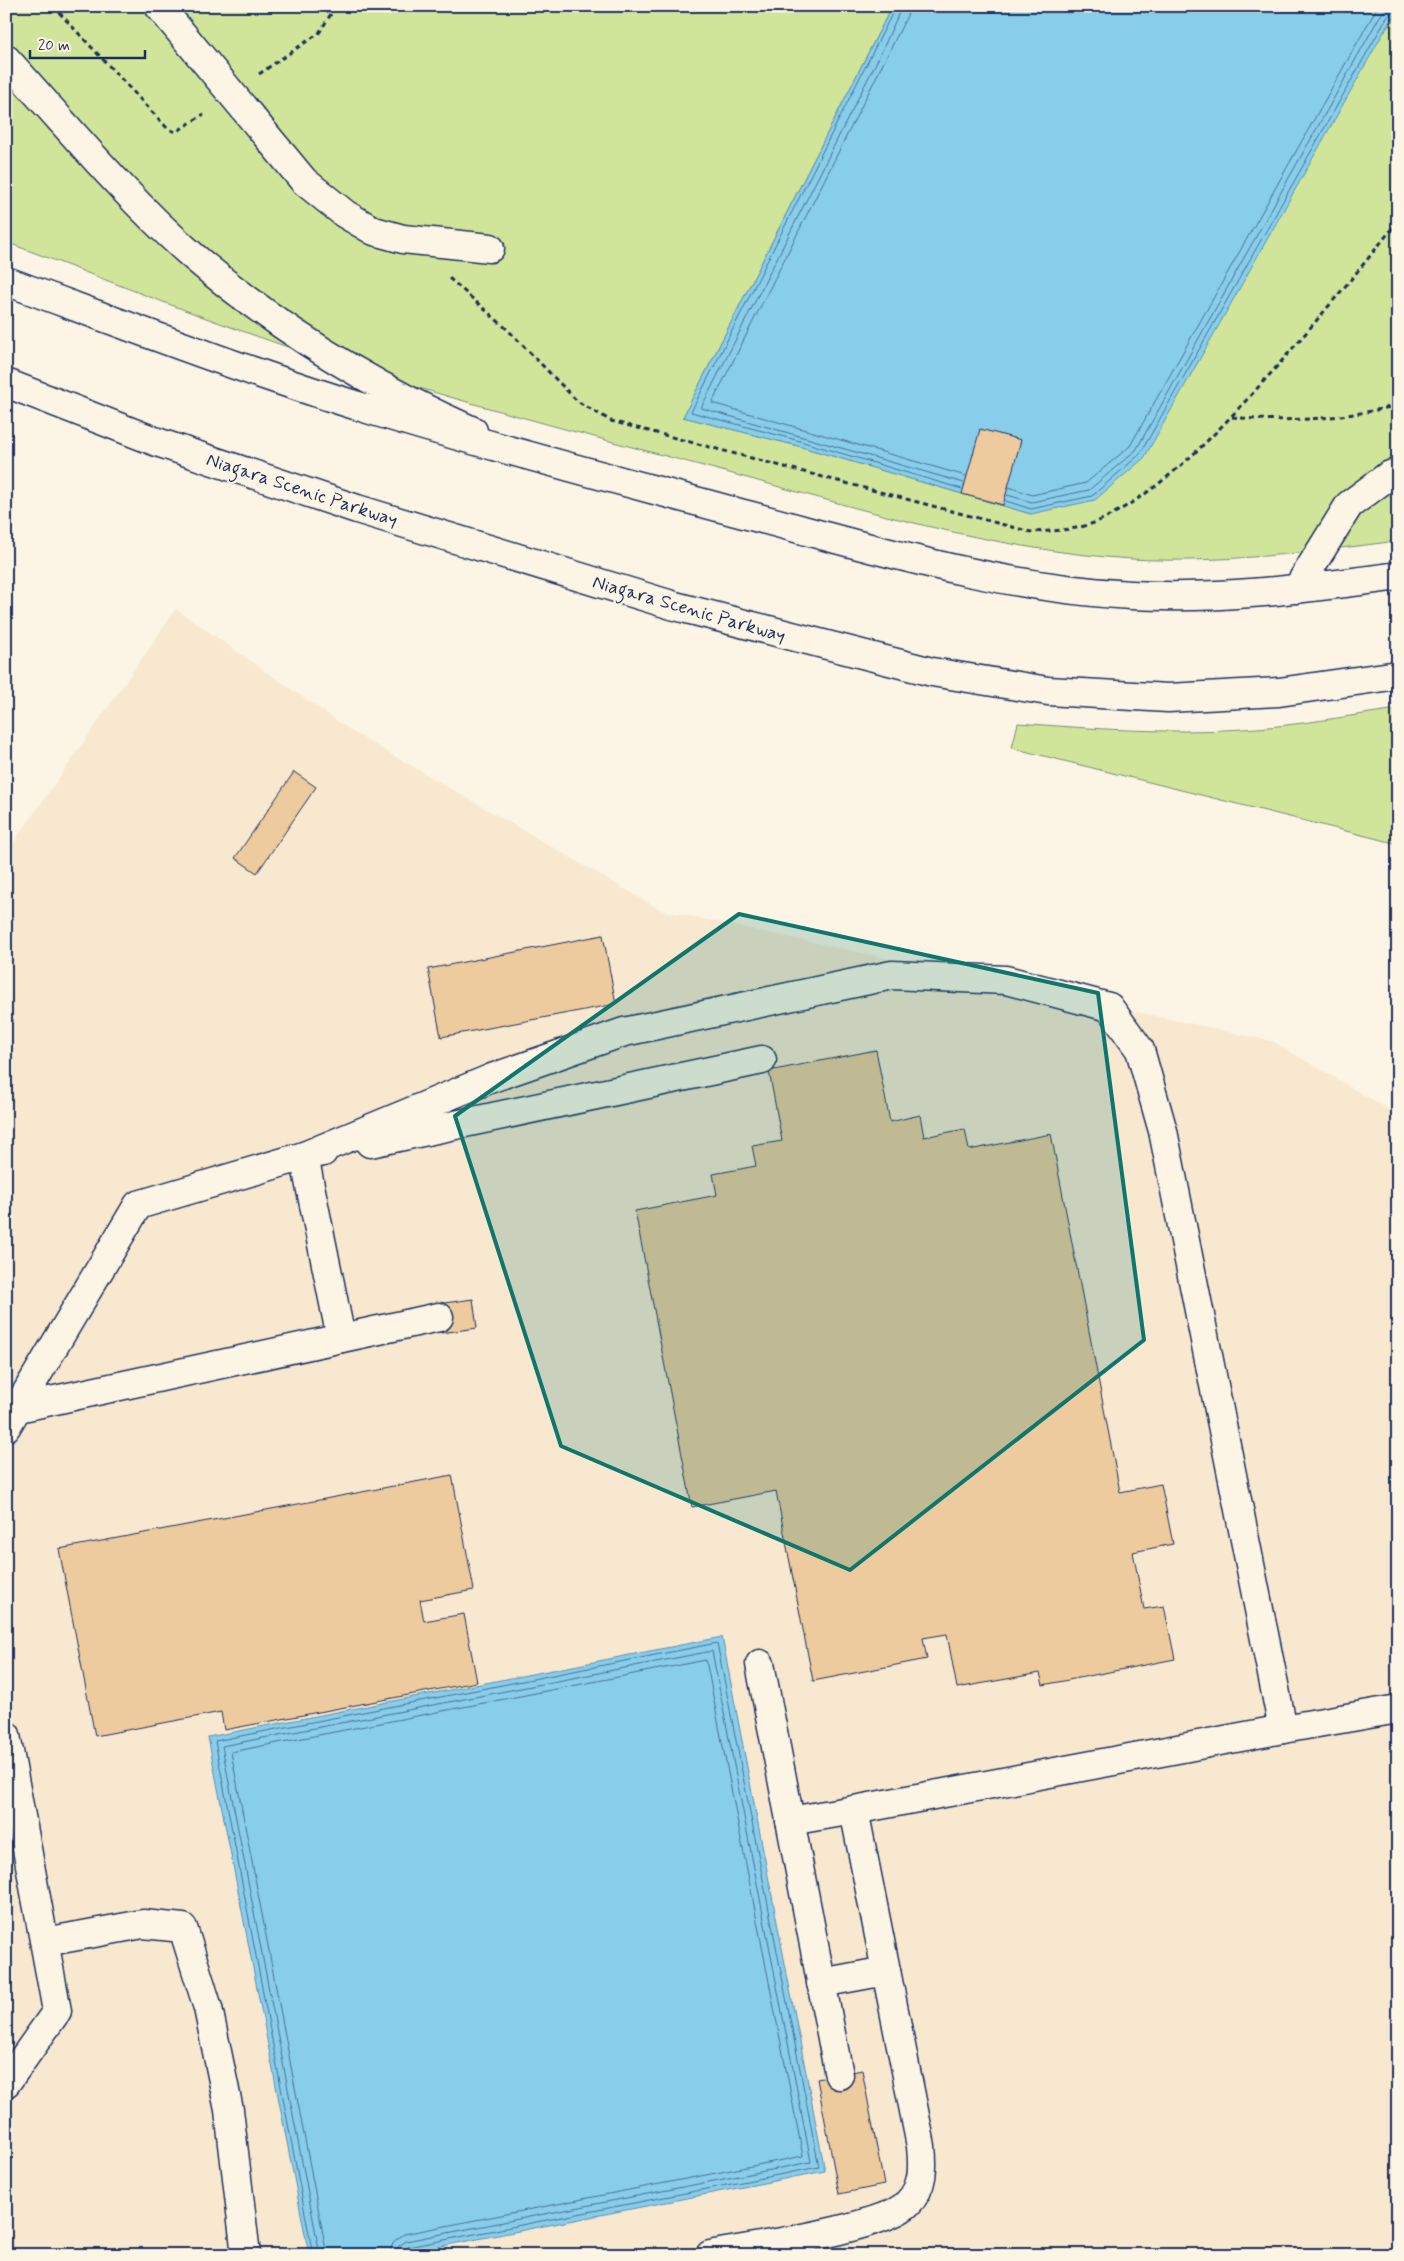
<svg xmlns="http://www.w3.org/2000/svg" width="1404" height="2261" font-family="Mynerve,sans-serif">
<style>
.built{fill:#f8e8d0}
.green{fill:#d1e59a;stroke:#768a7c}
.water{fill:#88ceea;stroke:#5c8eb2}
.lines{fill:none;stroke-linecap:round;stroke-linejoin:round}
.shore{stroke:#476f96;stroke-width:1}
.building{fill:#edcb9e;stroke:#1b2f5e}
.minor-casing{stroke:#1b2f5e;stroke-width:31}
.highway-casing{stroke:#1b2f5e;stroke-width:31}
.path{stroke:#1b2f5e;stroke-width:3;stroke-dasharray:5 4;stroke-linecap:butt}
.minor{stroke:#fcf5e5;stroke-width:28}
.highway{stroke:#fcf5e5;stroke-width:28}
.marked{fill:#0f766e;fill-opacity:0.2;stroke:#0f766e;stroke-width:4;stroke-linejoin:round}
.labels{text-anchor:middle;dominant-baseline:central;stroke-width:4.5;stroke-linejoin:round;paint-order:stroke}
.street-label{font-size:19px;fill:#1b2f5e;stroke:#fcf5e5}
</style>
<rect width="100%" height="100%" fill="#fcf5e5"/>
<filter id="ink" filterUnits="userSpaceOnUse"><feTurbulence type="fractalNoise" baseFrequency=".02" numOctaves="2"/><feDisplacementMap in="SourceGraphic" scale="10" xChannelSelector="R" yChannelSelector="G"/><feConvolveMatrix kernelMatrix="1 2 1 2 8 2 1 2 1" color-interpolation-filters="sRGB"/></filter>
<g filter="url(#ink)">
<path class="built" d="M176 609 353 732 661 910 1272 1041 1398 1115V2255H6V854Z"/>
<g class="green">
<path d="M6 6H892L683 417 798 446 1031 514 1398 13V541C1309 552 1221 564 1131 559 991 550 857 508 722 471 587 435 452 400 318 357 213 323 110 281 6 242Z"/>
<path d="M1398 709V844L1012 748 1018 723C1093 729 1168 734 1243 729 1295 726 1346 716 1398 709Z"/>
</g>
<g class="water">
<path d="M892 6H1398V13L1390 21 1144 458 1095 500 1031 514 798 446 683 417Z"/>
<path d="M722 1637 825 2171 396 2255H309L208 1737Z"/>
</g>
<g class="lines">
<g class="shore">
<path d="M896 6 691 412 800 441 962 489"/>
<path d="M902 6 882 51 701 408 964 483"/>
<path d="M909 6 907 16 712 403 966 476"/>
<path d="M1009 487 1032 495 1086 483 1130 446 1378 6"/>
<path d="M1007 495 1032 502 1089 490 1136 450 1380 16 1389 6"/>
<path d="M1006 501 1031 509 1092 496 1140 454 1386 19 1393 11 1398 10"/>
<path d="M313 2255 215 1741 717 1643 819 2167 408 2247 404 2250 403 2255"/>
<path d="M320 2255 222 1746 712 1651 811 2162 406 2241 399 2246 396 2255"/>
<path d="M327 2255 231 1752 706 1660 803 2156 404 2234 393 2242 389 2255"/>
</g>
</g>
<g class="building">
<path d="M980 429 1021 440 1003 505 962 494Z"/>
<path d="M294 772 316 787 257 873 235 858Z"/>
<path d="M603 935 616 1004 441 1037 428 969Z"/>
<path d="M876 1050 890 1122 920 1115 924 1137 965 1129 969 1150 1051 1134 1120 1492 1161 1484 1173 1544 1133 1552 1144 1609 1164 1606 1175 1659 1043 1685 1040 1673 957 1688 947 1634 923 1638 927 1659 813 1681 776 1491 692 1507 635 1211 717 1195 713 1174 756 1166 752 1146 782 1141 769 1071Z"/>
<path d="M473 1299 477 1328 441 1333 437 1304Z"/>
<path d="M452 1475 474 1590 420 1600 424 1621 464 1614 477 1682 224 1730 221 1712 95 1736 59 1549Z"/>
<path d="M862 2070 884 2185 839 2194 817 2079Z"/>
</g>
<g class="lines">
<g class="minor-casing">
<g id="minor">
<path d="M159 6 304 181 345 214 374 231 403 239 490 248"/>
<path d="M6 59C67 126 126 198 194 257 277 328 374 387 473 431"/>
<path d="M1297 589 1349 505 1388 476 1398 472"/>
<path d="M370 1143 762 1060"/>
<path d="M323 1152 304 1156 341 1338"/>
<path d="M18 1408 439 1317"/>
<path d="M6 1427 138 1205 304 1156 492 1078 624 1032 892 975 1006 980 1109 1007 1140 1050 1163 1131 1283 1729 1398 1709"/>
<path d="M760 1664 839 2075"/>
<path d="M6 1735 57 2011 6 2083"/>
<path d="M790 1821 854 1810"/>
<path d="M45 1942 143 1924 183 1928 208 2008 229 2110 246 2255"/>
<path d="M821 1983 886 1971"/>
<path d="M710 2255C749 2247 886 2228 908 2203 924 2187 923 2166 921 2146L854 1810 1283 1729"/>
</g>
</g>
<g class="highway-casing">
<g id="highway">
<path d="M6 281C128 326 250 373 374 411 494 448 615 479 736 512 866 546 996 588 1131 595 1221 600 1309 588 1398 576"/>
<path d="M6 383 157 442 357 509 675 606 932 672 1048 691 1168 698 1279 692 1398 675"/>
</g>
</g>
<g class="path">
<path d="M53 6 168 129 176 132 204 114"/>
<path d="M785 10 787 6"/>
<path d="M259 74 319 33 336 6"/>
<path d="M449 278 508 330 577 401 611 421 1031 532C1055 531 1080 530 1101 520 1169 487 1222 427 1272 372 1315 323 1357 273 1398 221"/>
<path d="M1232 417C1287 423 1343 419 1398 405"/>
</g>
<use href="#minor" class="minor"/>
<use href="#highway" class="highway"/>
</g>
</g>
<path class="marked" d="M739 914 1098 993 1144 1340 850 1570 561 1446 455 1116Z"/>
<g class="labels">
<g class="street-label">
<text transform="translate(302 490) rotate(18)">Niagara Scenic Parkway</text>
<text transform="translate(689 609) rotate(16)">Niagara Scenic Parkway</text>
</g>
</g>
<rect width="1404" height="2261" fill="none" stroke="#fcf5e5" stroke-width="25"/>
<rect x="12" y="12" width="1379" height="2236" fill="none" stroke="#1b2f5e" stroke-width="2" filter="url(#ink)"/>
<path d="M30 50v8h115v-8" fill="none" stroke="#1b2f5e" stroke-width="2.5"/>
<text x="38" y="50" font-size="15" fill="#1b2f5e" stroke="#fcf5e5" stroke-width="4" paint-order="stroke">20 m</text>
</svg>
